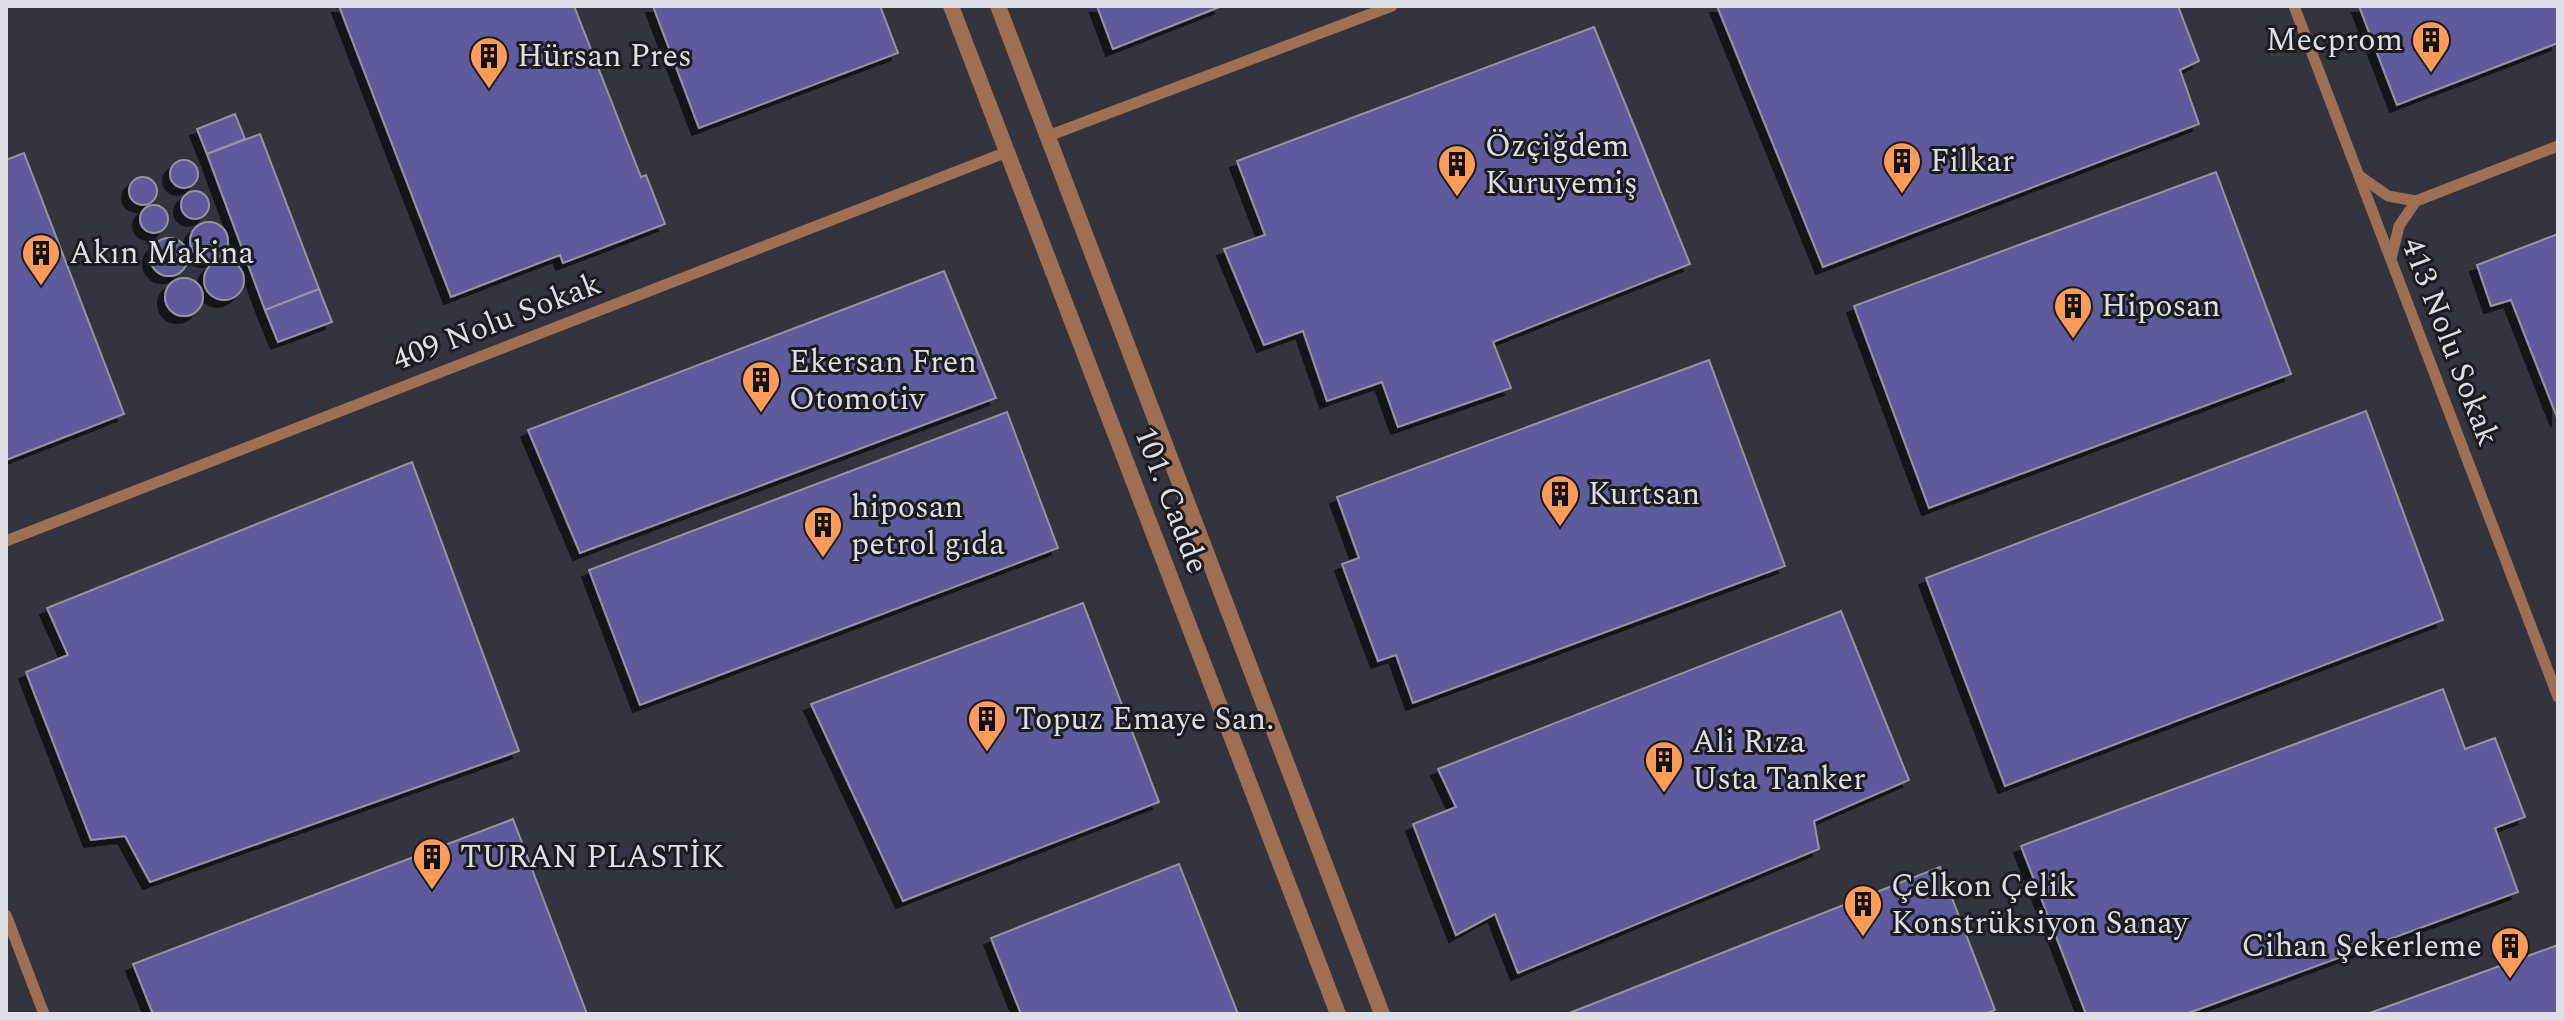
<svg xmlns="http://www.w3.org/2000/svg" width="2564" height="1020" font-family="Spectral,serif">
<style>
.building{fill:#5e5a9c;stroke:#9595a1;stroke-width:2;filter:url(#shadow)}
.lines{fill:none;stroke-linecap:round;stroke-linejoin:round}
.service{stroke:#9e6f52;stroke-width:11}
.tertiary{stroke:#9e6f52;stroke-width:16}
.labels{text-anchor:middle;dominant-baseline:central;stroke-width:6;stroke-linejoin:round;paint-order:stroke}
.poi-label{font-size:32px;fill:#dedfe5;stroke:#1c1c20;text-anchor:start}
.street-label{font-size:32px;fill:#dedfe5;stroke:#1c1c20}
</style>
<defs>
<filter id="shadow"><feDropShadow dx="-7" dy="7" stdDeviation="0" flood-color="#0009"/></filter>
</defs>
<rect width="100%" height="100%" fill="#33343e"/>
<g class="building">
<path d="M339 6H574L641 177 646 175 665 224 563 263 560 255 451 297Z"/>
<path d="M653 6H880L898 53 699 128Z"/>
<path d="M1097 6H1222L1113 49Z"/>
<path d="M1717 6H2178L2199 61 2180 70 2199 124 1823 267Z"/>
<path d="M2359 6H2558V43L2397 105Z"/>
<path d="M1594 27 1690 264 1493 342 1511 388 1398 427 1382 382 1327 401 1303 331 1264 345 1224 249 1265 235 1237 161Z"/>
<path d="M235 114 245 139 207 154 197 129Z"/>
<path d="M260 134 319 289 265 310 207 154Z"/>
<path d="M24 153 124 414 6 460V160Z"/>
<circle cx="184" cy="174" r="14"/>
<path d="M2216 172 2291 374 1929 508 1854 306Z"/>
<circle cx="143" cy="191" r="14"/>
<circle cx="195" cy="205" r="14"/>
<circle cx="154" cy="219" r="14"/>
<circle cx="209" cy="241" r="19"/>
<path d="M2558 234V420L2511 300 2491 306 2477 265Z"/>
<circle cx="169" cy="257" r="19"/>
<circle cx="224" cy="280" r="20"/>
<path d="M944 271 996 398 580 553 528 430Z"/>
<circle cx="184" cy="297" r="19"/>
<path d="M319 289 332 322 278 342 265 310Z"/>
<path d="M1709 360 1785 566 1413 703 1396 655 1378 661 1342 564 1359 558 1337 497Z"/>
<path d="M2366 411 2443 620 2005 786 1926 578Z"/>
<path d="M1007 412 1058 548 640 705 589 570Z"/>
<path d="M412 462 519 751 150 882 125 836 91 840 26 672 68 655 47 608Z"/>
<path d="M1083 603 1159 802 903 901 811 704Z"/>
<path d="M1841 611 1909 780 1814 821 1819 849 1518 973 1495 914 1456 935 1413 824 1456 807 1438 769Z"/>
<path d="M2443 689 2465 749 2495 738 2525 817 2495 828 2518 892 2186 1014H2086L2021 846Z"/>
<path d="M513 819 587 1014H153L133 964Z"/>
<path d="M1179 864 1238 1014H1021L991 938Z"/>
<path d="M1940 867 1995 1010 1984 1014H1567Z"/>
<path d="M2558 945V1014H2367Z"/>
</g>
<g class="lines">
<g class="service">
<path d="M2294 6 2558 697"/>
<path d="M1048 136 1392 6"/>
<path d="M2361 177 2388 196 2416 201 2399 226 2391 259"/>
<path d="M2416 201 2558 146"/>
<path d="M6 541 1007 152"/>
<path d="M6 915 44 1014"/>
</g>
<g class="tertiary">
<path d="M951 6 1338 1014"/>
<path d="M998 6 1382 1014"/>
</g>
</g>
<defs>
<g id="building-pin" transform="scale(2)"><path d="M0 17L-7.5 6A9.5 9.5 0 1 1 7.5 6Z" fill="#fe9b59" stroke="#1c1c20"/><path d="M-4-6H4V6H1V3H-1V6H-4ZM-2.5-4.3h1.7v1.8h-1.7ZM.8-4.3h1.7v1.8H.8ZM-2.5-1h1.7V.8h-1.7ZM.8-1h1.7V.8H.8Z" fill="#111"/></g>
</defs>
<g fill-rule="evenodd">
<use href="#building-pin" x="2431" y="40"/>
<use href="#building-pin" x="489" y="56"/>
<use href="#building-pin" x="1902" y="161"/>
<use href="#building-pin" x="1457" y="164"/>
<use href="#building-pin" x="41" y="253"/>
<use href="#building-pin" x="2073" y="306"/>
<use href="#building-pin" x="761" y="380"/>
<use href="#building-pin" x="1560" y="494"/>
<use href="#building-pin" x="823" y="525"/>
<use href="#building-pin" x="987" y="719"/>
<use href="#building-pin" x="1664" y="760"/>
<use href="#building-pin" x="432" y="857"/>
<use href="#building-pin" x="1863" y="904"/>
<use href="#building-pin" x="2510" y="946"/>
</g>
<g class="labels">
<g class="poi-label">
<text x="2403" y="40" text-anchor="end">Mecprom</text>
<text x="517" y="56">Hürsan Pres</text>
<text x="1485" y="146">Özçiğdem<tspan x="1485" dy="37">Kuruyemiş</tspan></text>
<text x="1930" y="161">Filkar</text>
<text x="69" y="253">Akın Makina</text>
<text x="2101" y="306">Hiposan</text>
<text x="789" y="362">Ekersan Fren<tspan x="789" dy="37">Otomotiv</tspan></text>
<text x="1588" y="494">Kurtsan</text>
<text x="851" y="507">hiposan<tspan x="851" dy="37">petrol gıda</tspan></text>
<text x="1015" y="719">Topuz Emaye San.</text>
<text x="1692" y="742">Ali Rıza<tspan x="1692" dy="37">Usta Tanker</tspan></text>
<text x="460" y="857">TURAN PLASTİK</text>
<text x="1891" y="886">Çelkon Çelik<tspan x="1891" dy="37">Konstrüksiyon Sanay</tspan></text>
<text x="2482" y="946" text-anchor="end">Cihan Şekerleme</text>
</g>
<g class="street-label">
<text transform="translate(497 322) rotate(-21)">409 Nolu Sokak</text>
<text transform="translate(2450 342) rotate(69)">413 Nolu Sokak</text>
<text transform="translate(1171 500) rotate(69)">101. Cadde</text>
</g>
</g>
<rect width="2564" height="1020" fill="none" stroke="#dedfe5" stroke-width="16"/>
</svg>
